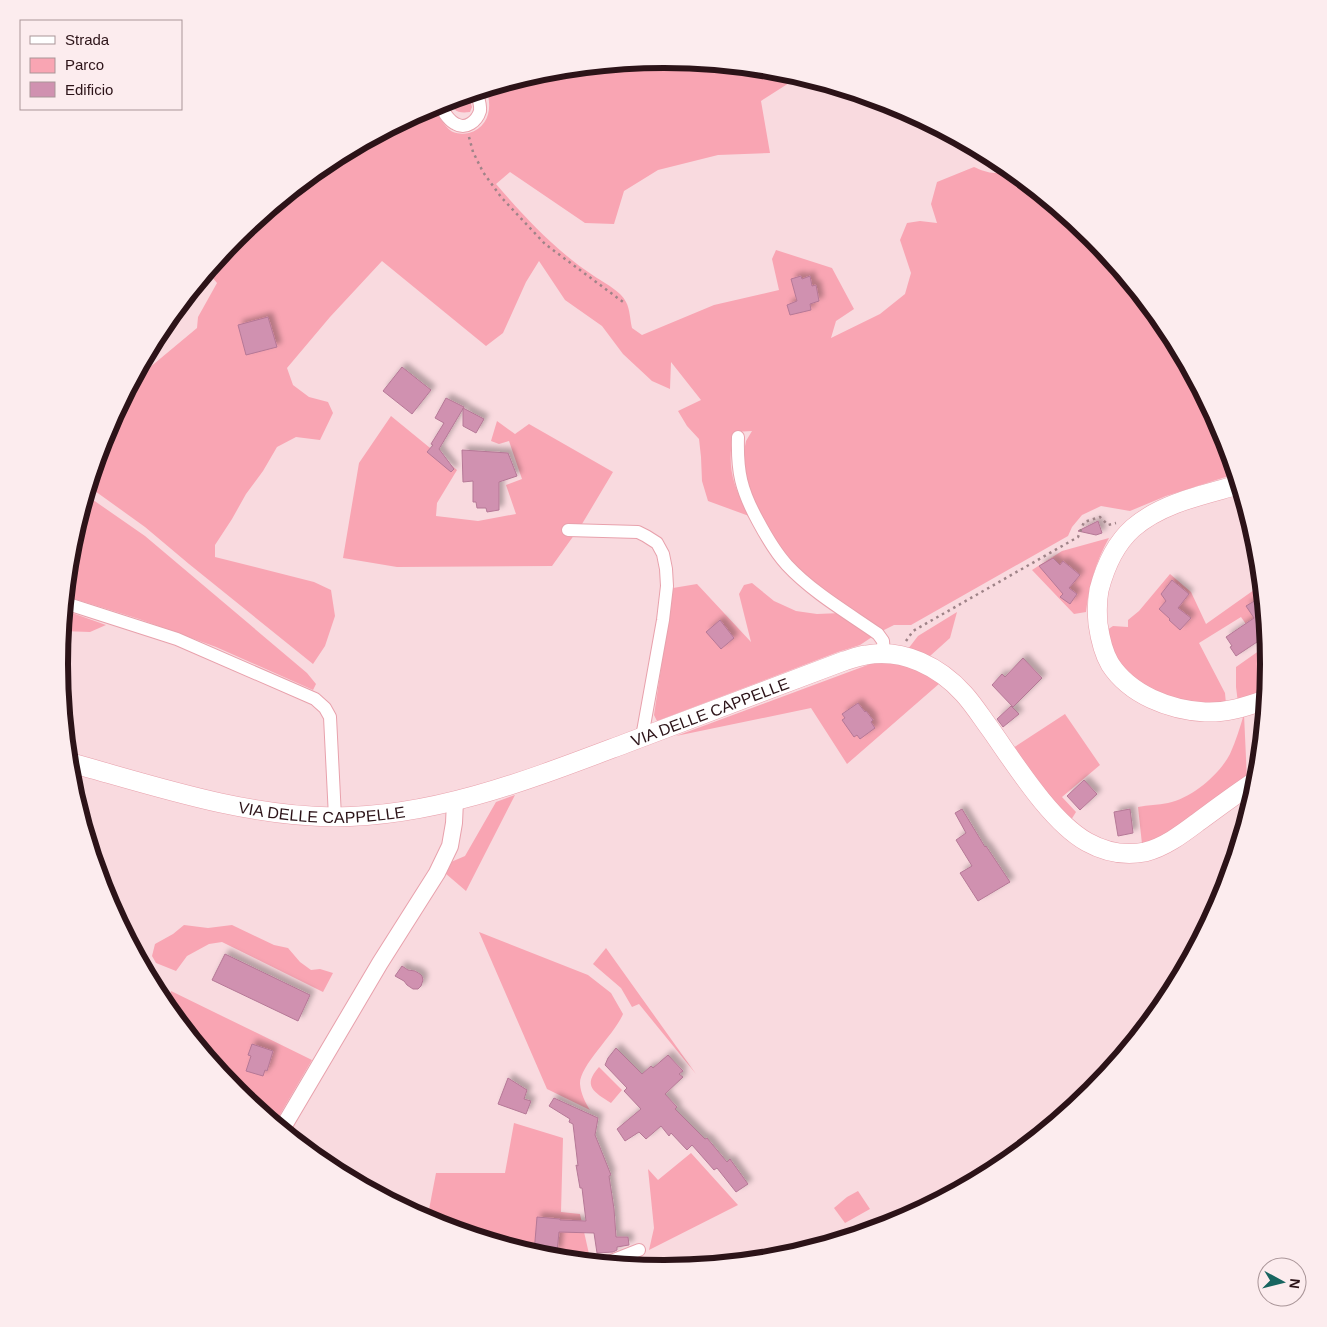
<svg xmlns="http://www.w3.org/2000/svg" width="1327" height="1327" font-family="Arial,sans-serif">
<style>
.green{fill:#f9a5b3}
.building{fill:#d091b0;stroke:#b57896;filter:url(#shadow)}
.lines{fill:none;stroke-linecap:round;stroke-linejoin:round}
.minor-casing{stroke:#e8a1ac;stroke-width:14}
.tertiary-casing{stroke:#e8a1ac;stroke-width:18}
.secondary-casing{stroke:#e8a1ac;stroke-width:20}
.path{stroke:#9f8388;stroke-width:2.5;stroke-dasharray:2.5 4;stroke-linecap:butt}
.minor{stroke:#fff;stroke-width:12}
.tertiary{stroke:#fff;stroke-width:16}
.secondary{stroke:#fff;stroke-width:19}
.labels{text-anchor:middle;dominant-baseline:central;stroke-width:4;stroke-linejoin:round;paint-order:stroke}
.street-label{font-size:16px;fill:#2c1318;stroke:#fcecee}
.rim{fill:none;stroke:#2c1318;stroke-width:6}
</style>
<defs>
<filter id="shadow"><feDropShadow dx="4.5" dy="-4.5" stdDeviation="2.5" flood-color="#0004"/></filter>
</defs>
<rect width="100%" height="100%" fill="#f9dadf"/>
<g class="green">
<path d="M664 59 782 70 800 76 761 101 770 153 718 155 658 170 624 191 614 224 585 223 510 172 496 184C525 218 556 251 594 276 603 282 622 292 626 302 630 309 630 320 632 328L642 335 714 305 779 290 772 259 776 250 832 268 854 309 836 321 831 338 880 314 905 294 911 273 900 240 907 223 920 221 937 223 931 204 937 182 974 167C985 172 998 177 1008 168L1091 236 1166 328 1222 432 1235 474 1166 496 1130 511 1101 506 1082 515 1072 527 1068 536 911 625H894L880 632 813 584 789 561 773 540 747 488 743 456 746 441 752 431 734 432C726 467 733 485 749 516L708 501 702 481 701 457 699 439 687 426 678 411 701 400 671 362 670 389 652 381 623 354 602 326 565 300 539 261 526 282 503 333 486 346 382 261 330 317 287 368 293 385 309 397 328 402 333 413 320 440 296 437 277 447 263 471 246 494 232 519 215 545V557L314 582 331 590 335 616 325 646 313 664 189 564 145 527 88 486 105 432 131 383 197 328 198 317 217 283 207 271 236 236 328 161 432 105C436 112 446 129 453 132 458 134 464 134 469 133 489 127 493 107 486 89L546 70Z"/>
<path d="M468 94 472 107 470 112C457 114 453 110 447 100Z"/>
<path d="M391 416 457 470 437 503 436 516 478 521 516 514 506 485 522 479 509 441 499 444 491 441 497 421 515 434 529 424 613 472 582 524 552 566 397 567 343 558 359 463Z"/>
<path d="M86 495 145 536 307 673 316 684 313 690 216 647 139 619 65 596 70 545Z"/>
<path d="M1109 538C1096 561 1089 585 1086 612L1074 614 1032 570 1062 551Z"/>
<path d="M1170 574 1191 592 1206 624 1261 585 1268 664 1265 694 1238 703 1236 687V667L1263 648 1241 617 1199 643 1225 693 1226 704 1196 705 1148 690 1121 667 1112 651 1107 630 1113 626 1128 627V620L1139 611Z"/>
<path d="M752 583 774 601 796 611 817 614 841 613 875 635 860 645 838 652 657 721 654 715 673 588 697 584 751 642 739 594 744 585Z"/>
<path d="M64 610 106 625 90 632 62 631Z"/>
<path d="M957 612 950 638 930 656 908 649 918 636Z"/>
<path d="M873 663 902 664 915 669 940 683 847 764 811 708 676 736Z"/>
<path d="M1065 714 1100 765 1062 797 1076 812 1071 820 1059 811 1013 748Z"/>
<path d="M1244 714 1247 780 1167 835 1142 844 1138 807C1148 805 1158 805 1168 803 1192 798 1219 775 1230 754 1236 741 1240 727 1244 714Z"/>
<path d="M515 795 466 891 445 873 451 862 465 856 496 802Z"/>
<path d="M184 925 208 928 232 925 274 945 288 948 300 962 311 970 320 969 333 973 323 992 222 942 209 944 187 956 176 971 156 963 152 956 155 944 173 934Z"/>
<path d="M479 932 588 975 611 993 623 1014C615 1034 579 1066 580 1084 581 1094 585 1102 590 1110L547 1089Z"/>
<path d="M606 948 696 1074 639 1004 632 1007 621 988 593 964Z"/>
<path d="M171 991 312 1060 275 1123 236 1091 185 1029 189 1024 169 1010 167 1007Z"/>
<path d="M599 1067 622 1090 611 1103C594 1092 582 1086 599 1067Z"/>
<path d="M514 1123 563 1138 561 1212 580 1214 589 1254V1261L545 1257 432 1222 427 1220 436 1173H505Z"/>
<path d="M691 1153 738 1205 649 1250 654 1228 648 1169 658 1180Z"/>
<path d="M858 1191 870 1209 845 1223 834 1208 847 1197Z"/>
</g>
<g class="building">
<path d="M801 276 802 279 810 276 812 286 816 285 819 301 810 304 811 310 790 315 787 305 797 301 791 279Z"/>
<path d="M268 317 277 347 246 355 238 325Z"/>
<path d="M402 367 431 390 412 414 383 391Z"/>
<path d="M446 398 464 407 439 449 454 469 451 472 427 452 433 445 431 444 444 423 435 418Z"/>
<path d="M463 408 484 419 476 433 463 426Z"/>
<path d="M462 450 508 453 517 476 499 482V510L487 512 486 508H477L476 502H473V481L463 482Z"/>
<path d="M1098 521 1102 533 1096 535 1078 531Z"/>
<path d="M1053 558 1060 565 1063 561 1080 575 1069 588 1077 594 1070 604 1060 597 1063 594 1039 566Z"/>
<path d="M1172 580 1189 594 1178 608 1191 618 1180 630 1169 620 1170 619 1159 609 1166 601 1161 594Z"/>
<path d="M1256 600 1263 611 1266 636 1236 656 1230 647 1232 646 1226 637 1254 618 1246 606Z"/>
<path d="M720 620 734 638 721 649 706 632Z"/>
<path d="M1023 658 1042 678 1013 707 992 685 1002 674 1005 677Z"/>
<path d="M858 703 865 712 866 711 873 720 871 722 875 728 860 739 857 735 854 737 842 720 845 718 842 714Z"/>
<path d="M1011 706 1019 714 1003 727 997 719Z"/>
<path d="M1084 780 1097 794 1080 810 1067 796Z"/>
<path d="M962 809 985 847 986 846 1010 882 978 901 960 873 972 866 956 840 966 833 955 813Z"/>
<path d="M1130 809 1133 833 1118 836 1114 812Z"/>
<path d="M225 954 310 995 298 1021 212 980Z"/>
<path d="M402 966 408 970 415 971 420 974 422 976 423 980 421 986 418 989H413L407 985 404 981 395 976Z"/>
<path d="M252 1044 273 1051 267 1071 265 1070 263 1076 246 1071 251 1056 248 1055Z"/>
<path d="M616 1048 642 1074 651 1066 653 1068 668 1055 683 1071 679 1074 683 1077 665 1094 677 1107 675 1109 705 1139 707 1138 727 1162 730 1159 748 1184 736 1192 717 1168 714 1170 692 1145 687 1150 671 1133 669 1136 661 1126 646 1139 639 1132 625 1141 617 1129 641 1109 624 1091 627 1088 605 1065 608 1058Z"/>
<path d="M508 1078 527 1090 524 1099 531 1101 526 1114 498 1104Z"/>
<path d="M554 1098 598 1118 595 1135 611 1175 609 1176 614 1209 616 1237H628L629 1245 617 1247V1250L613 1252 597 1253 594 1233 559 1232 557 1252 547 1251V1257L534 1253 537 1217 560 1219V1220L586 1221 582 1188H580L576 1165 578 1166 573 1124 569 1122 570 1119 549 1106Z"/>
</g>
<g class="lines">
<g class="minor-casing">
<g id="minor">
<path d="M438 103C443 110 448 121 456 124 466 130 477 121 480 111 481 105 478 97 476 91"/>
<path d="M738 437C737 472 741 490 758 521 766 536 775 552 787 565 812 592 848 613 878 634L883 641 884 654"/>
<path d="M568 530 638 532 646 536 657 543 663 554 666 569 667 586 663 620 642 737"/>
<path d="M65 603 177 639 315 699 325 708 330 717 335 817"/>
<path d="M606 1263 639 1250"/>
</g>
</g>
<g class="tertiary-casing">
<path id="tertiary" d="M282 1129 380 963 437 873 450 846 454 823 455 801"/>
</g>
<g class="secondary-casing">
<g id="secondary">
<path d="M1238 485C1203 495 1162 503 1133 528 1115 544 1105 567 1099 590 1097 601 1097 613 1098 624 1100 638 1103 652 1110 664 1130 695 1170 710 1205 712 1226 713 1245 707 1265 700"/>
<path id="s1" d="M68 762C155 786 243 816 334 817 435 817 531 779 624 744 697 717 770 689 844 661 851 659 858 656 866 655 903 648 940 667 964 694 974 705 982 718 991 730 1015 764 1051 822 1087 842 1105 852 1125 856 1145 852 1165 847 1182 834 1198 822 1217 808 1237 793 1257 780"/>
</g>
</g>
<g class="path">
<path d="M469 137 473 152 483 172 501 197 545 244 623 302"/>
<path d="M906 641 913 631 1078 537 1084 522 1100 517 1108 525 1116 523"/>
</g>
<use href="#minor" class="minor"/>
<use href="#tertiary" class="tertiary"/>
<use href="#secondary" class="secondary"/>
</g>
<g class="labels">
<g class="street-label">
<text stroke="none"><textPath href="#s1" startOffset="665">VIA DELLE CAPPELLE</textPath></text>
<text stroke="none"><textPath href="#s1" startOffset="260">VIA DELLE CAPPELLE</textPath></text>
</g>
</g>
<path d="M0 0H1327V1327H0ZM68 664a596 596 0 1 1 1192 0a596 596 0 1 1-1192 0Z" fill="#fcecee" fill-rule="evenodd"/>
<path class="rim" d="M68 664a596 596 0 1 1 1192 0a596 596 0 1 1-1192 0Z"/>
<rect x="20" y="20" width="162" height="90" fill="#fcecee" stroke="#a99598"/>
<rect x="30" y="36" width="25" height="8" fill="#ffffff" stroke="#a99598"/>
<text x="65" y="45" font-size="15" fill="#2c1318">Strada</text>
<rect x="30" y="58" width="25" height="15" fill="#f9a5b3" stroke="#a99598"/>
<text x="65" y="70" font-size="15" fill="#2c1318">Parco</text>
<rect x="30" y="82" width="25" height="15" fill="#d091b0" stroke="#a99598"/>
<text x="65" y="95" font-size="15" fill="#2c1318">Edificio</text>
<g transform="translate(1282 1282) rotate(97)"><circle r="24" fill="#fcecee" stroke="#a99598"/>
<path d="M0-4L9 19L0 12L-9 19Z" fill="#186560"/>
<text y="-8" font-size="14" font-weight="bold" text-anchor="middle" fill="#2c1318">N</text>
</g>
</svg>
